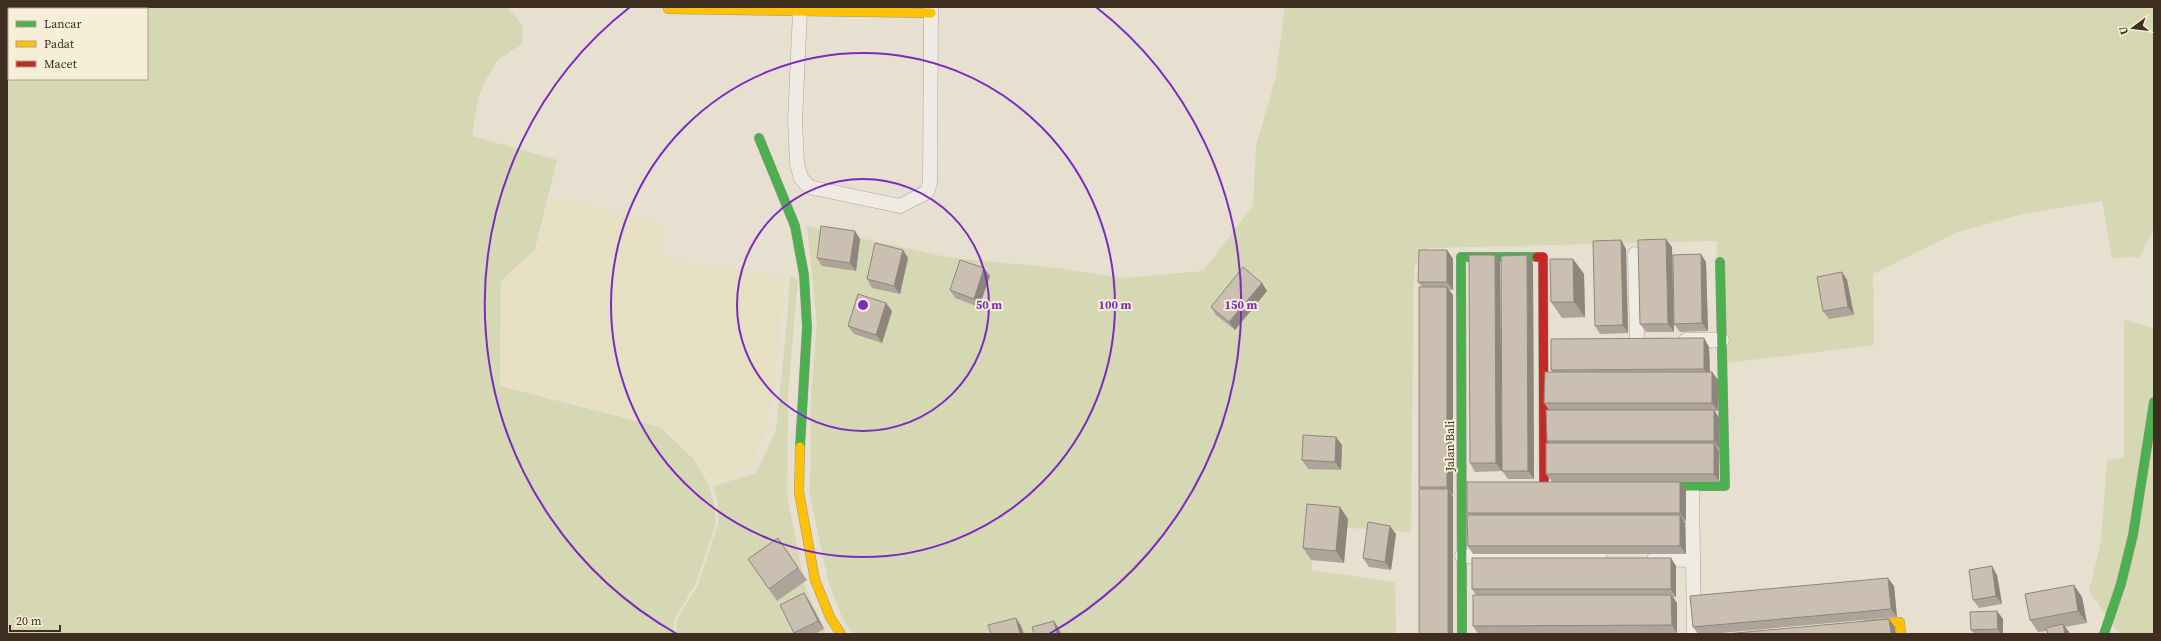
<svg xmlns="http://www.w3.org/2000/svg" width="2161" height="641" font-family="'Source Serif 4',serif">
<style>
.farmland{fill:#e6dfc2}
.green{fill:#d6d7b3;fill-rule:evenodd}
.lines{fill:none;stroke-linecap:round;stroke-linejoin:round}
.street-casing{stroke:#ada599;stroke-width:15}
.fast-casing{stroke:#9c958a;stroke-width:10}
.slow-casing{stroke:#9c958a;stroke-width:10}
.jam-casing{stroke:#9c958a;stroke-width:10}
.street{stroke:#efebe3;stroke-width:14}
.fast{stroke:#4caf50;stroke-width:9}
.slow{stroke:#ffc107;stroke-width:9}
.jam{stroke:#c62828;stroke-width:9}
.wall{fill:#afa499}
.shaded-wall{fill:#8e867d}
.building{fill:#cbbfb2;stroke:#8e867d}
.ring{fill:none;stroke:#7b2cbf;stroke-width:2}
.labels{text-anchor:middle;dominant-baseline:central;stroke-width:4;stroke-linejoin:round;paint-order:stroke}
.street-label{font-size:12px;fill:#3d2e20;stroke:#f7eed8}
.centre{fill:#7b2cbf;stroke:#f7eed8;stroke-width:2}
.ring-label{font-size:12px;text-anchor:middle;font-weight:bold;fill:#7b2cbf;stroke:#f7eed8;stroke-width:4;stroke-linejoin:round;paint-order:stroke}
</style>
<rect width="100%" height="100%" fill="#e7e0d1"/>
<path class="farmland" d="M551 198 586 202 611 214H636L664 227 661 258 785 278 776 366 768 423 751 467 720 481 710 482 695 457 661 425 502 385 503 282 536 251Z"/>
<g class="green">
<path d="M7 7H507L523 26 522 44 498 60 485 81 478 99 472 136 557 160 535 250 501 281 500 386 660 427 693 458 708 483 714 503 716 523 695 585 675 618 673 634H7ZM9 9H147V79H9Z"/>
<path d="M1285 7H2154V227L2140 257 2112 258 2102 201 2023 214 1958 232 1873 274 1874 345 1718 364 1717 241 1428 248 1414 267 1411 532 1318 526 1311 570 1395 582 1396 634H853L843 620 828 580 810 496 811 394 817 324 807 226 946 257 1057 268 1124 278 1203 271 1253 206 1256 146 1275 81Z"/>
<path d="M790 277 798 278 788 394 787 494 805 587 827 634H676L677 619 698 585 718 524V502L713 486 756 473 776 430 787 322Z"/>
<path d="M2124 320 2154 328V634H2120L2089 591 2101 542 2107 460 2124 457Z"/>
</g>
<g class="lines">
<g class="street-casing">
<g id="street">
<path d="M800 11 795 121 797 164 801 178 809 187 900 206 927 192 930 183 931 7"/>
<path d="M1635 254 1637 340"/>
<path d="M1686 340H1722"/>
<path d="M1692 486 1694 634"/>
<path d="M1462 556 1600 558"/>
<path d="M1654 559 1692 560"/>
</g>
</g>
<g class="fast-casing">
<g id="fast">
<path d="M759 138 795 226 804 275 807 327 800 447"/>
<path d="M1657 486H1725L1720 262"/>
<path d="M1462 634 1461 257H1537"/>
<path d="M2104 634 2121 584 2133 535 2154 402"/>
</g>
</g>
<g class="slow-casing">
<g id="slow">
<path d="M668 7V9L931 13"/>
<path d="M800 447 799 492 815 580 830 617 841 634"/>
<path d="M1866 625 1900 622 1901 634"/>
</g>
</g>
<g class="jam-casing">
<path id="jam" d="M1537 257H1543L1544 486"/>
</g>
<use href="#street" class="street"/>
<use href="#fast" class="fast"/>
<use href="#slow" class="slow"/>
<use href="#jam" class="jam"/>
</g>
<g class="wall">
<path d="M860 239 856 271 822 266 817 258Z"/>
<path d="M1621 240 1626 249 1628 333 1600 334 1595 326Z"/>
<path d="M1672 247 1674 332H1646L1640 324Z"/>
<path d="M903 250 908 258 900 294 872 288 867 279Z"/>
<path d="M1447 250 1453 259V290H1449L1453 295V495H1452L1453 497V634H1419L1420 489 1419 487 1422 287 1418 282Z"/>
<path d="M1495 255 1500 263 1502 471 1475 472 1470 463Z"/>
<path d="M1527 255 1533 264 1534 479H1508L1502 471Z"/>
<path d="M1573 259 1584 274 1585 317 1562 318 1551 302Z"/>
<path d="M1706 262 1708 331 1680 332 1674 324Z"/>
<path d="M1842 272 1847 280 1854 315 1829 319 1823 311Z"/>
<path d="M990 276 979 307 955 298 950 290Z"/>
<path d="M1262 283 1267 291 1235 330 1216 315 1211 307Z"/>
<path d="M892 311 882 343 854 334 848 326Z"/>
<path d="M1704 338 1709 347 1710 372H1712L1718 380V411H1715L1719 418 1720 449H1718L1719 451V482H1680L1686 490V521H1684L1685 523 1686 554H1473L1468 546V515L1467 513 1552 482 1546 474 1548 443 1547 441 1549 410 1544 403 1553 372 1551 370Z"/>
<path d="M1342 445 1341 470 1308 469 1302 460Z"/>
<path d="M1340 507 1348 519 1344 563 1311 560 1303 548Z"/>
<path d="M1396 534 1391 570 1369 567 1363 558Z"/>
<path d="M778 538 807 580 777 601 748 559Z"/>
<path d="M1671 558 1676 566V597H1673L1677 603V634H1478L1473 626 1476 595 1472 589Z"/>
<path d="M1997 575 2002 604 1979 608 1973 600Z"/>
<path d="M1894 586 1897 617 1710 634H1698L1693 627Z"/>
<path d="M804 593 809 601 824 629 815 634H795L780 605Z"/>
<path d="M2082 597 2087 623 2065 627 2069 632V634H2048L2047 631 2038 632 2030 620Z"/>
<path d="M1997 611 2003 619V634H1974L1971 630Z"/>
</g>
<g class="shaded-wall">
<path d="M855 231 860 239 856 271 850 263Z"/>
<path d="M1666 239 1672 247 1674 332 1668 324Z"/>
<path d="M1621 240 1626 249 1628 333 1623 325Z"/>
<path d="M903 250 908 258 900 294 894 286Z"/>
<path d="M1447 250 1453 259V290L1447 282Z"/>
<path d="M1701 254 1706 262 1708 331 1702 323Z"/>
<path d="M1495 255 1500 263 1502 471 1496 463Z"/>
<path d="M1527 255 1533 264 1534 479 1528 471Z"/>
<path d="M1573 259 1584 274 1585 317 1574 302Z"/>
<path d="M984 268 990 276 979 307 974 299Z"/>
<path d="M1842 272 1847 280 1854 315 1848 307Z"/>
<path d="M1262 283 1267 291 1235 330 1229 322Z"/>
<path d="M1447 287 1453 295V495L1447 487Z"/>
<path d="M886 303 892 311 882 343 876 335Z"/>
<path d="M1704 338 1709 347 1710 377 1704 369Z"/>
<path d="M1712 372 1718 380V411L1712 403Z"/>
<path d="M1714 410 1719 418 1720 449 1714 441Z"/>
<path d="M1336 437 1342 445 1341 470 1335 462Z"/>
<path d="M1714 443 1719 451V482L1714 474Z"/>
<path d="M1680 482 1686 490V521L1680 513Z"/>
<path d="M1448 489 1453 497V634H1448Z"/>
<path d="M1340 507 1348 519 1344 563 1336 551Z"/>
<path d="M1680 515 1685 523 1686 554 1680 546Z"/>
<path d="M1390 526 1396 534 1391 570 1385 562Z"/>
<path d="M1671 558 1676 566V597L1671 589Z"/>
<path d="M1992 566 1997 575 2002 604 1996 596Z"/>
<path d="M1888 578 1894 586 1897 617 1891 609Z"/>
<path d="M2074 585 2082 597 2087 623 2078 611Z"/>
<path d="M804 593 809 601 824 629 818 621Z"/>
<path d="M1671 595 1677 603V634L1672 625Z"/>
<path d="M1997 611 2003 619V634H2001L1998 629Z"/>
<path d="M1016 618 1021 626 1024 634H1020Z"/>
<path d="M1889 619 1895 627 1896 634H1891Z"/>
<path d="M1054 621 1059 629 1061 634H1057Z"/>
<path d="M2063 624 2069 632V634H2065Z"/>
</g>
<g class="building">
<path d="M821 226 855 231 850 263 817 258Z"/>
<path d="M1666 239 1668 324H1640L1638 240Z"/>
<path d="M1621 240 1623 325 1595 326 1593 241Z"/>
<path d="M875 243 903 250 894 286 867 279Z"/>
<path d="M1419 250H1447V282H1418Z"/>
<path d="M1701 254 1702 323 1674 324 1673 255Z"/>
<path d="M1469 255H1495L1496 463H1470Z"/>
<path d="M1527 255 1528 471H1502L1501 256Z"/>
<path d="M1550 259H1573L1574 302H1551Z"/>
<path d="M960 260 984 268 974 299 950 290Z"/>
<path d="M1243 267 1262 283 1229 322 1211 307Z"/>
<path d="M1842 272 1848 307 1823 311 1817 277Z"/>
<rect x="1419" y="287" width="28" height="200"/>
<path d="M858 294 886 303 876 335 848 326Z"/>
<path d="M1704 338V369L1551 370V339Z"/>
<path d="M1545 372H1712V403H1544Z"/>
<path d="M1546 410H1714V441H1547Z"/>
<path d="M1303 435 1336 437 1335 462 1302 460Z"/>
<rect x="1546" y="443" width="168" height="31"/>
<rect x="1467" y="482" width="213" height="31"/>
<rect x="1419" y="489" width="29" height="145"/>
<path d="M1307 504 1340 507 1336 551 1303 548Z"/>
<path d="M1467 515H1680V546H1468Z"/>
<path d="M1368 522 1390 526 1385 562 1363 558Z"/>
<path d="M778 538 798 568 769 589 748 559Z"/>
<rect x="1472" y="558" width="199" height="31"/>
<path d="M1992 566 1996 596 1973 600 1969 570Z"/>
<path d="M1888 578 1891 609 1693 627 1690 596Z"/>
<path d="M2074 585 2078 611 2030 620 2025 594Z"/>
<path d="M804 593 818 621 794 633 780 605Z"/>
<path d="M1473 595H1671L1672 625 1473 626Z"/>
<path d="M1997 611 1998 629 1971 630 1970 612Z"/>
<path d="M1016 618 1020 634H991L988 625Z"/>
<path d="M1889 619 1891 634H1725Z"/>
<path d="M1054 621 1057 634H1034L1032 627Z"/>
<path d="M2063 624 2065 634H2048L2046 628Z"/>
</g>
<g class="ring">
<circle cx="863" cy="305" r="126"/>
<circle cx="863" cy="305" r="252"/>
<path d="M677 634A378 378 0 0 1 630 7M1096 7A378 378 0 0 1 1049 634"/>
</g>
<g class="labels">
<g class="street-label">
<text transform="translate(1450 446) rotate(-90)">Jalan Bali</text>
</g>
</g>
<circle cx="863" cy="305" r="6" class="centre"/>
<g class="ring-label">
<text x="989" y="309">50 m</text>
<text x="1115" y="309">100 m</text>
<text x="1241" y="309">150 m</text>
</g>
<rect width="2161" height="641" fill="none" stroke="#3d2e20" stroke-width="16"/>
<rect x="8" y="8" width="140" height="72" fill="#f7eed8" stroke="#ada18e"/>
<rect x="16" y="21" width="20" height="6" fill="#4caf50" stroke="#ada18e"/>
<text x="44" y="28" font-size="12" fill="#3d2e20">Lancar</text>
<rect x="16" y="41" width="20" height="6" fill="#ffc107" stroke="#ada18e"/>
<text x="44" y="48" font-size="12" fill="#3d2e20">Padat</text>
<rect x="16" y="61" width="20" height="6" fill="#c62828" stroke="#ada18e"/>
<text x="44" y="68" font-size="12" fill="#3d2e20">Macet</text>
<g transform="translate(2133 28) rotate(255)" stroke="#f7eed8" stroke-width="3" paint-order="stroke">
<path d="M0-3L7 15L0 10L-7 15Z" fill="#3d2e20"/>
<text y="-6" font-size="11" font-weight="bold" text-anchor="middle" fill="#3d2e20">U</text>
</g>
<path d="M10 625v6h50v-6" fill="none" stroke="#3d2e20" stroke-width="2"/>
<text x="16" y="625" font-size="12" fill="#3d2e20" stroke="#f7eed8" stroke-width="3" paint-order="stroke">20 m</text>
</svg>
